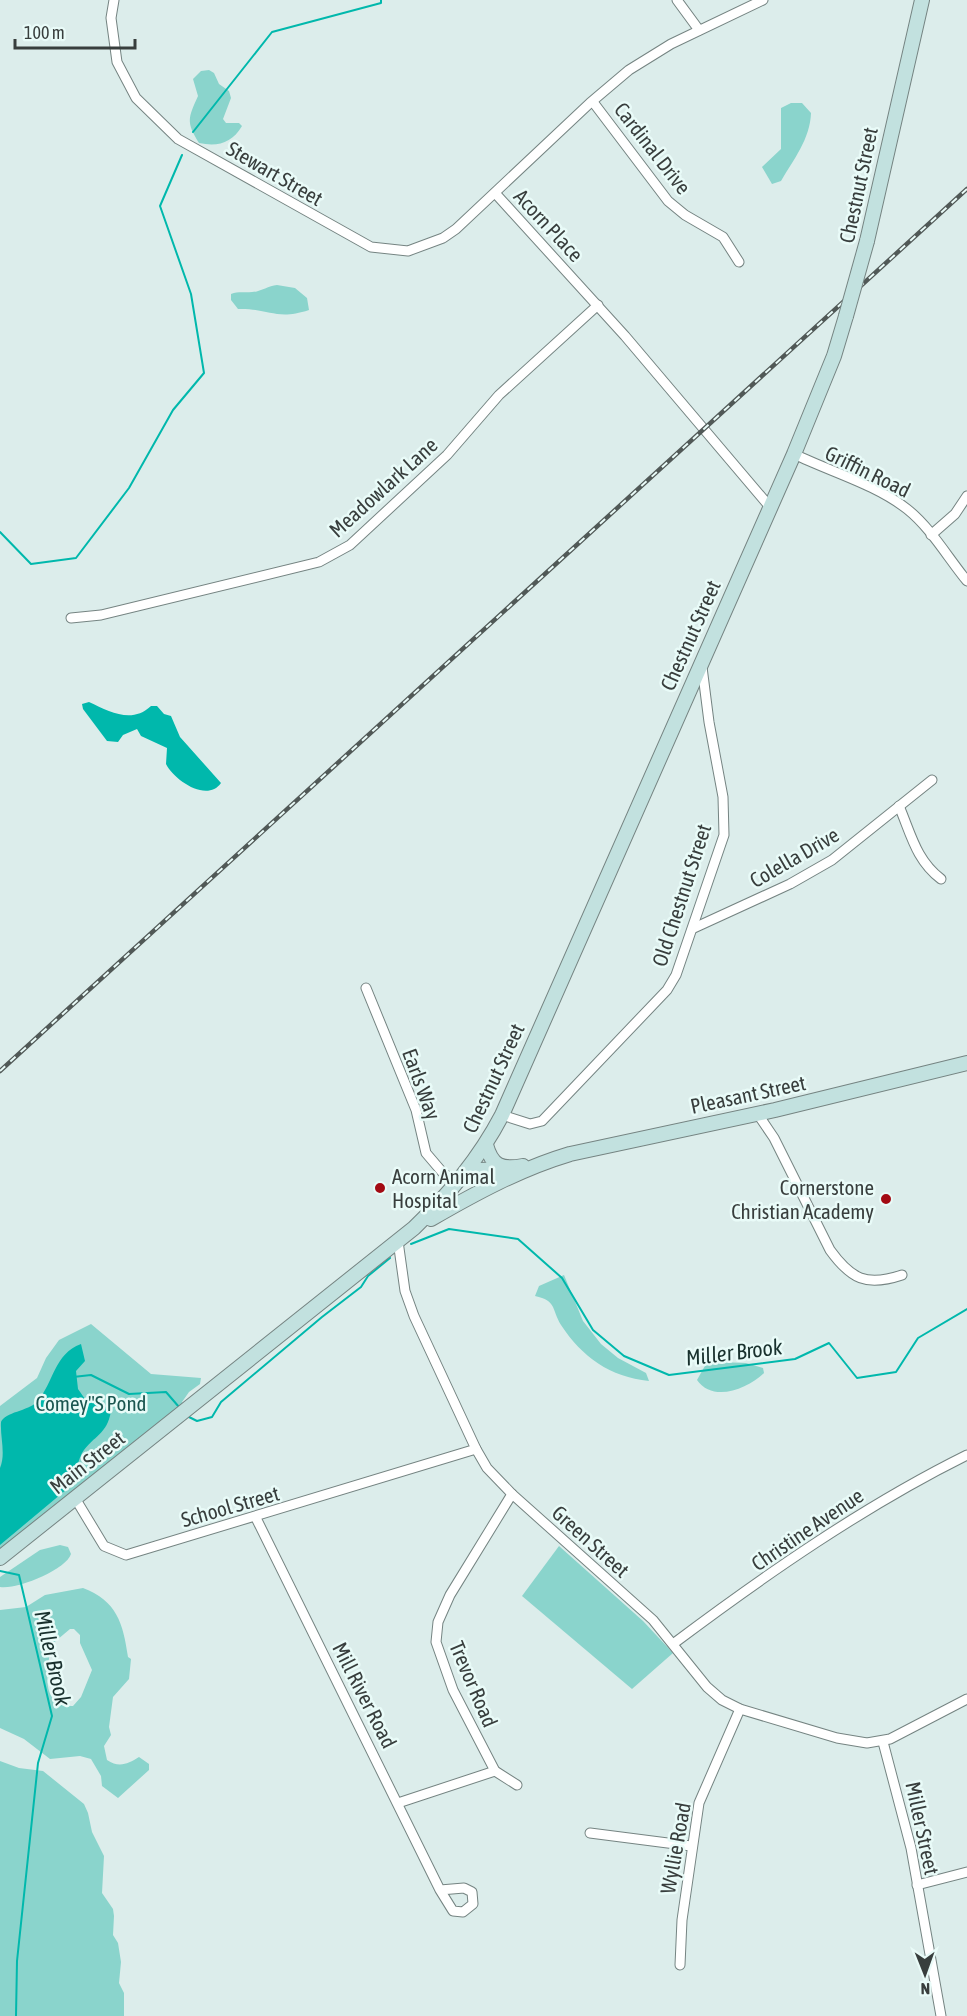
<svg xmlns="http://www.w3.org/2000/svg" width="967" height="2016" font-family="'Asap Condensed',sans-serif">
<style>
.green{fill:#8ad4cc;fill-rule:evenodd}
.water{fill:#00b8ac}
.lines{fill:none;stroke-linecap:round;stroke-linejoin:round}
.stream{stroke:#00b8ac;stroke-width:2}
.street-casing{stroke:#758482;stroke-width:11}
.secondary-casing{stroke:#758482;stroke-width:16}
.street{stroke:#fff;stroke-width:9}
.secondary{stroke:#c2e1df;stroke-width:14}
.rail-casing{stroke:#515957;stroke-width:4.5}
.rail{stroke:#e9fbf8;stroke-width:2;stroke-dasharray:7;stroke-linecap:butt}
.secondary-bridge-casing{stroke:#758482;stroke-width:16;stroke-linecap:butt}
.secondary-bridge{stroke:#c2e1df;stroke-width:14}
.poi-dot{fill:#a30a13;stroke:#e9fbf8;stroke-width:2}
.labels{text-anchor:middle;dominant-baseline:central;stroke-width:5;stroke-linejoin:round;paint-order:stroke}
.street-label{font-size:21px;fill:#383e3d;stroke:#e9fbf8}
.poi-label{font-size:21px;fill:#383e3d;stroke:#e9fbf8;text-anchor:start}
.park-label{font-size:21px;fill:#1a5650;stroke:#e9fbf8}
.water-label{font-size:22px;font-style:italic;fill:#19312e;stroke:#e9fbf8}
</style>
<rect width="100%" height="100%" fill="#dcedeb"/>
<g class="green">
<path d="M209 70 214 73 219 84 229 91 231 98 223 119 226 123H239L242 126C232 143 218 147 199 143 186 122 188 118 198 96L193 79 201 71Z"/>
<path d="M791 103H802L811 113C810 139 794 159 781 181L772 184 762 167 781 149V108Z"/>
<path d="M277 285 295 288 307 298 309 310C276 321 269 308 238 309L231 300V294C239 291 244 293 252 292 260 292 268 286 277 285Z"/>
<path d="M564 1275 583 1321 601 1344 618 1358 646 1373 649 1381C610 1377 582 1357 561 1325 551 1308 557 1301 535 1296L539 1286Z"/>
<path d="M91 1324 151 1374 201 1378 200 1384 189 1392 182 1402 184 1405 0 1550V1406L37 1378 46 1358 59 1340Z"/>
<path d="M719 1362 746 1363 763 1368 764 1373C747 1389 713 1403 697 1380L706 1364Z"/>
<path d="M60 1545 68 1547 71 1554C66 1570 16 1590 0 1587V1577L40 1550Z"/>
<path d="M559 1546 643 1621 673 1653 632 1689 522 1596Z"/>
<path d="M83 1588C117 1601 123 1623 128 1657L131 1659 129 1679 113 1697 109 1727 111 1735 104 1746 107 1760C119 1768 128 1764 139 1757L149 1764V1770L118 1798 102 1786 101 1776 91 1759 80 1756 50 1759 24 1739 0 1728V1610L26 1607 45 1595ZM70 1629H74L80 1635V1643L92 1670 81 1697 73 1706C38 1707 48 1668 51 1645Z"/>
<path d="M0 1761 19 1768 43 1771 84 1804 88 1813 92 1832 104 1856 102 1893 113 1909 114 1916 113 1935 118 1943 121 1962 119 1983 124 1993V2016H0Z"/>
</g>
<g class="water">
<path d="M89 702C110 712 132 724 151 706H157L164 714 171 716 180 737 221 783C207 803 174 780 166 764L167 748 141 736 137 729 123 735 118 742 107 741 83 709 82 704Z"/>
<path d="M81 1344 85 1361 76 1371 78 1389 85 1399 98 1401 111 1411C107 1435 94 1435 82 1453 76 1465 76 1478 67 1489L0 1545V1468C6 1454 0 1437 1 1422 5 1412 28 1411 37 1402 54 1382 54 1354 81 1344Z"/>
</g>
<g class="lines">
<g class="stream">
<path d="M193 132 272 32 381 3V0"/>
<path d="M0 532 31 564 76 558 129 488 173 410 204 373 191 294 160 206 182 155"/>
<path d="M411 1244 449 1229 518 1239 562 1278 593 1330 624 1356 669 1375 795 1359 829 1343 857 1378 896 1372 918 1338 967 1309"/>
<path d="M73 1377 91 1375 129 1394 166 1392 179 1407"/>
<path d="M189 1417 197 1421 212 1417 221 1402 322 1317 361 1287 368 1276 390 1258"/>
<path d="M0 1571 19 1575 52 1716 38 1763 17 1961 16 2016"/>
</g>
<g class="street-casing">
<g id="street">
<path d="M114 0 111 18 117 62 136 98 178 139 371 247 408 251 443 238 456 229 590 103 629 70 671 44 763 0"/>
<path d="M677 0 699 30"/>
<path d="M593 102 668 201 685 215 723 237 739 262"/>
<path d="M495 193 625 336 770 507"/>
<path d="M794 454C831 472 875 484 907 509 931 528 948 558 967 581"/>
<path d="M931 535 955 514 967 496"/>
<path d="M71 618 101 615 319 562 350 545 447 455 499 395 598 305"/>
<path d="M899 806C911 834 916 860 941 879"/>
<path d="M694 928 790 884 832 860 932 780"/>
<path d="M366 988 416 1110 426 1153 443 1173 457 1183"/>
<path d="M757 1113 774 1138 830 1250C851 1279 866 1287 902 1275"/>
<path d="M502 1115 530 1124 542 1121 667 990 676 975 724 835 723 797 709 722 702 667"/>
<path d="M398 1241 405 1291 414 1316 476 1449 487 1468 512 1494 653 1620 707 1687 722 1700 740 1709 837 1738 867 1743 890 1739 967 1699"/>
<path d="M512 1494 450 1595 438 1622 436 1642 453 1690 495 1771 517 1785"/>
<path d="M75 1498 104 1546 126 1555 476 1449"/>
<path d="M256 1518 440 1890 453 1911 463 1912 473 1904 472 1892 464 1888 440 1890"/>
<path d="M673 1644C765 1575 864 1506 967 1455"/>
<path d="M883 1742 911 1848 941 2016"/>
<path d="M398 1803 495 1771"/>
<path d="M590 1833 691 1846"/>
<path d="M917 1885 967 1872"/>
<path d="M680 1965 682 1920 699 1803 740 1709"/>
</g>
</g>
<g class="secondary-casing">
<g id="secondary">
<path d="M867 241 922 0"/>
<path d="M486 1145C492 1166 501 1170 523 1166"/>
<path d="M470 1168 479 1170 506 1169"/>
<path d="M431 1219C476 1193 520 1169 570 1154L775 1110 967 1063"/>
<path d="M0 1558 414 1228C449 1194 479 1159 502 1115L794 454 834 356 846 316"/>
</g>
</g>
<use href="#street" class="street"/>
<use href="#secondary" class="secondary"/>
<g class="rail-casing">
<path id="rail" d="M0 1071 967 189"/>
</g>
<use href="#rail" class="rail"/>
<g class="secondary-bridge-casing">
<path id="secondary-bridge" d="M846 316 867 241"/>
</g>
<use href="#secondary-bridge" class="secondary-bridge"/>
</g>
<g class="poi-dot">
<circle cx="380" cy="1188" r="6"/>
<circle cx="886" cy="1199" r="6"/>
</g>
<g class="labels">
<g class="street-label">
<text transform="translate(653 148) rotate(52)">Cardinal Drive</text>
<text transform="translate(275 173) rotate(30)">Stewart Street</text>
<text transform="translate(858 185) rotate(-78)">Chestnut Street</text>
<text transform="translate(549 225) rotate(47)">Acorn Place</text>
<text transform="translate(868 471) rotate(26)">Griffin Road</text>
<text transform="translate(383 487) rotate(-42)">Meadowlark Lane</text>
<text transform="translate(690 635) rotate(-66)">Chestnut Street</text>
<text transform="translate(794 857) rotate(-30)">Colella Drive</text>
<text transform="translate(681 895) rotate(-72)">Old Chestnut Street</text>
<text transform="translate(493 1078) rotate(-65)">Chestnut Street</text>
<text transform="translate(422 1084) rotate(70)">Earls Way</text>
<text transform="translate(748 1094) rotate(-12)">Pleasant Street</text>
<text transform="translate(87 1462) rotate(-38)">Main Street</text>
<text transform="translate(230 1506) rotate(-16)">School Street</text>
<text transform="translate(807 1529) rotate(-34)">Christine Avenue</text>
<text transform="translate(591 1541) rotate(42)">Green Street</text>
<text transform="translate(474 1684) rotate(67)">Trevor Road</text>
<text transform="translate(365 1695) rotate(63)">Mill River Road</text>
<text transform="translate(923 1828) rotate(78)">Miller Street</text>
<text transform="translate(675 1848) rotate(-80)">Wyllie Road</text>
</g>
<g class="poi-label">
<text x="392" y="1176">Acorn Animal<tspan x="392" dy="24">Hospital</tspan></text>
<text x="874" y="1187" text-anchor="end">Cornerstone<tspan x="874" dy="24">Christian Academy</tspan></text>
</g>
<g class="park-label">
<text x="91" y="1403">Comey"S Pond</text>
</g>
<g class="water-label">
<text transform="translate(734 1352) rotate(-7)">Miller Brook</text>
<text transform="translate(53 1658) rotate(77)">Miller Brook</text>
</g>
</g>
<g transform="translate(925 1974) rotate(179)" stroke="#e9fbf8" stroke-width="4.5" paint-order="stroke">
<path d="M0-4.5L10 22L0 15L-10 22Z" fill="#383e3d"/>
<text y="-9" font-size="16" font-weight="bold" text-anchor="middle" fill="#383e3d">N</text>
</g>
<path d="M15 39v9h120v-9" fill="none" stroke="#383e3d" stroke-width="3"/>
<text x="24" y="39" font-size="18" fill="#383e3d" stroke="#e9fbf8" stroke-width="4.5" paint-order="stroke">100 m</text>
</svg>
